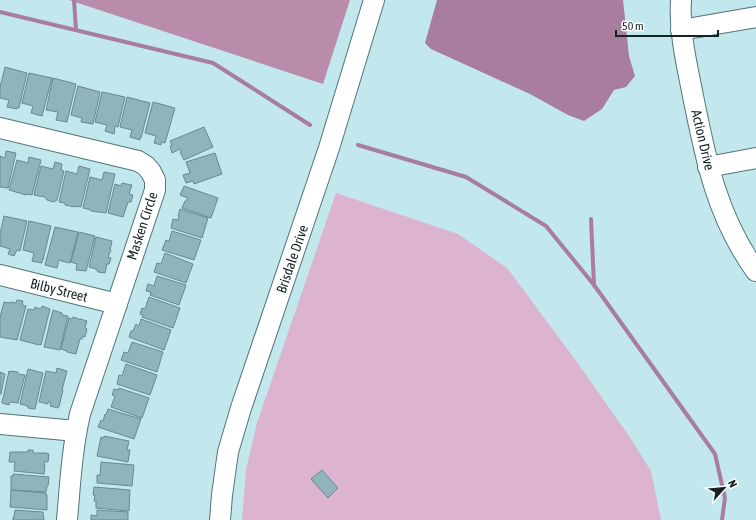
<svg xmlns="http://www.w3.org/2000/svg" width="756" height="520" font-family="'Asap Condensed',sans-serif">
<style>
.green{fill:#dcb4d0}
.forest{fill:#b98cac}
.water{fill:#a97d9d}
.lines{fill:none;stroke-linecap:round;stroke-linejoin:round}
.stream{stroke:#a97d9d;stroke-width:4}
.building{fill:#90b4ba;stroke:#678a90}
.minor-casing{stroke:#517379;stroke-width:22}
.minor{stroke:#fff;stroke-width:20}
.labels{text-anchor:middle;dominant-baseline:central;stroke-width:3;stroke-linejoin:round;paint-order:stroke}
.street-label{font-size:14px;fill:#142325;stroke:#fff}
</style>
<rect width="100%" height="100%" fill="#c2e7ed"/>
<path class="green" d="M336 193 458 234 507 268 574 358 629 436 651 471 661 520H242L246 470 257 423Z"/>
<path class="forest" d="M69 0H350L323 84Z"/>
<path class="water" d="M437 0H623L629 56 635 76 626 87 614 90 602 109 584 121 568 115 530 94 431 49 425 43Z"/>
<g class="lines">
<g class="stream">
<path d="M74 0 76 30"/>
<path d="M0 12 213 63 310 125"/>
<path d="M358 145 466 177 546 226 594 285 715 454 725 498 722 520"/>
<path d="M591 219 594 285"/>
</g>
</g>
<g class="building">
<path d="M5 67 27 73 19 108 18 107 17 109 7 107 9 100 0 98V87Z"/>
<path d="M29 73 52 78 42 116 31 113 33 106 22 103Z"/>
<path d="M53 78 76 84 67 122 56 120 58 112 46 110Z"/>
<path d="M78 86 100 92 93 124 81 122 82 118 71 115Z"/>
<path d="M102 92 125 97 118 127 115 126 114 134 105 131 107 125 95 122Z"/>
<path d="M127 97 150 103 141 138 140 137V140L130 137 132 130 120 127Z"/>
<path d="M153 102 175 108 165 143 161 142V145L154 143 156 136 145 133Z"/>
<path d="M204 127 213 147 184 160 180 152 181 151 180 149 172 153 170 146 172 145 170 141Z"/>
<path d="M6 151 16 153 8 188 0 187V156L5 158Z"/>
<path d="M215 153 222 174 194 184 193 181 186 183 183 175 190 173 186 162Z"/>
<path d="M29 157 41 160 32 195 26 194V195L9 190 17 160 28 163Z"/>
<path d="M55 162 62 164 61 170 64 171 57 200 54 202 47 200 45 197 34 195 41 166 53 169Z"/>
<path d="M79 166 90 169 81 207 75 206V207L65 205V203L59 202 66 171 77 174Z"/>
<path d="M104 172 115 174 106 213 91 211V210L83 208 90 177 102 180Z"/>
<path d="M122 183 132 185 129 194 133 195 131 202H128L123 217 108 213 115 184 121 186Z"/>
<path d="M184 186 218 198 211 218 182 208 185 201H186L188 198 180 195Z"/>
<path d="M180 209 208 218 202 238 171 228 173 219 178 220 179 217 178 216Z"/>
<path d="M4 216 27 221 20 251 17 250 14 256 8 254 10 249 0 246V234Z"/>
<path d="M29 221 51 226 43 260H42V263L32 261 34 253 23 250Z"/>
<path d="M55 227 78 232 70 263 61 261V260H59L57 268 45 265Z"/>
<path d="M172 231 201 240 194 260 162 250 166 240 169 241Z"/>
<path d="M79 232 95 236 86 271 76 270 77 264 71 262Z"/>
<path d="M96 237 112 241 110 250H111L108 257 111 258 109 264H107L105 273 98 272 96 269 89 267Z"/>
<path d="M165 253 193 264 186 283 154 272 157 263 161 264Z"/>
<path d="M157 276 186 285 179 305 150 295 151 292 146 291 148 284 154 286Z"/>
<path d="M149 297 180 308 173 328 142 317 143 315 140 314 142 308 145 309Z"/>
<path d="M17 300 23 301 22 305 26 306 17 340 0 337V317L4 302 9 303 10 302 16 303Z"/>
<path d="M42 306 50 309 41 345 40 344 39 345 20 340 28 309 34 310 35 307 41 309Z"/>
<path d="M53 310 62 313V315L68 316 60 350 44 347Z"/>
<path d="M73 317 79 319V320H80V319L87 321 85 328 87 329 85 337 83 336 82 339H80L76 354 67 352V351L61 349 69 318 72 319Z"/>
<path d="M141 319 171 330 164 350 129 337 131 331H133L136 324 139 326Z"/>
<path d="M132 342 163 352 157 372 121 360 124 352 128 353Z"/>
<path d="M126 364 157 375 150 395 117 384 119 375 122 376Z"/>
<path d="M57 368 67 371 62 390H63L59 407 58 406V408L50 406 51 402H48V404L39 402 46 371 56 373Z"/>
<path d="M28 369 43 373 35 409 28 408V406L20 404Z"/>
<path d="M9 371 11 372V371L18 372V374L25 375 18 403 10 402 9 405 2 403Z"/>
<path d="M0 372 5 374 1 394H0Z"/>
<path d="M119 388 149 398 142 418 111 407 115 396 112 395 114 389 118 390Z"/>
<path d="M108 409 141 419 134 439 98 427 101 420 103 421 105 414 106 415Z"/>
<path d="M104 436 129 441 127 450H130L128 462 97 456 101 437 104 438Z"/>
<path d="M28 450H33V453H47V454H49L48 462H44V465H45L44 474 14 471 15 462H9L10 452H28Z"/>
<path d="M101 462 134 465 132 486 97 483V475H100Z"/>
<path d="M322 470 338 488 328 498 311 479Z"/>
<path d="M13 474 49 477 48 486H47L46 492 11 490V476H13Z"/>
<path d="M94 487 130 490 129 511 96 508V501H94L95 495H93Z"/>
<path d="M11 490 46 493V495H47V510L10 507Z"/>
<path d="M15 510 43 512 44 520H13V517H14Z"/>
<path d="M97 510 128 512V520H91V515L97 516Z"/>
</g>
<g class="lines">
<g class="minor-casing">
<g id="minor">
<path d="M681 0C679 31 686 61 692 91 705 156 716 216 756 271"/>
<path d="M681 30 756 17"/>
<path d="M0 128 138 161 146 166 151 172 155 180V190L80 414C72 449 70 485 67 520"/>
<path d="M708 167 756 158"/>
<path d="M0 275 117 304"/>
<path d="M0 424 76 431"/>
<path d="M220 520 222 495 228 452 241 408 329 148 374 0"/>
</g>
</g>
<use href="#minor" class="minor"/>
</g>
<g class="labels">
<g class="street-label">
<text transform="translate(703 140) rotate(77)">Action Drive</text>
<text transform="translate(142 226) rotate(-72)">Masken Circle</text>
<text transform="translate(292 259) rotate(-71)">Brisdale Drive</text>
<text transform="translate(59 290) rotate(14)">Bilby Street</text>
</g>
</g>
<g transform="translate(724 488) rotate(63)" stroke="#ffffff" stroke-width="3" paint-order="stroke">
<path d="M0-3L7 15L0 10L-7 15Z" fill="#142325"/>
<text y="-6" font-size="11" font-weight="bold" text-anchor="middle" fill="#142325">N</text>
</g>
<path d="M616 30v6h102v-6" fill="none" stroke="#142325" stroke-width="2"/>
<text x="622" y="30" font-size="12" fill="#142325" stroke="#ffffff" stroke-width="3" paint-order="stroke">50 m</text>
</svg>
